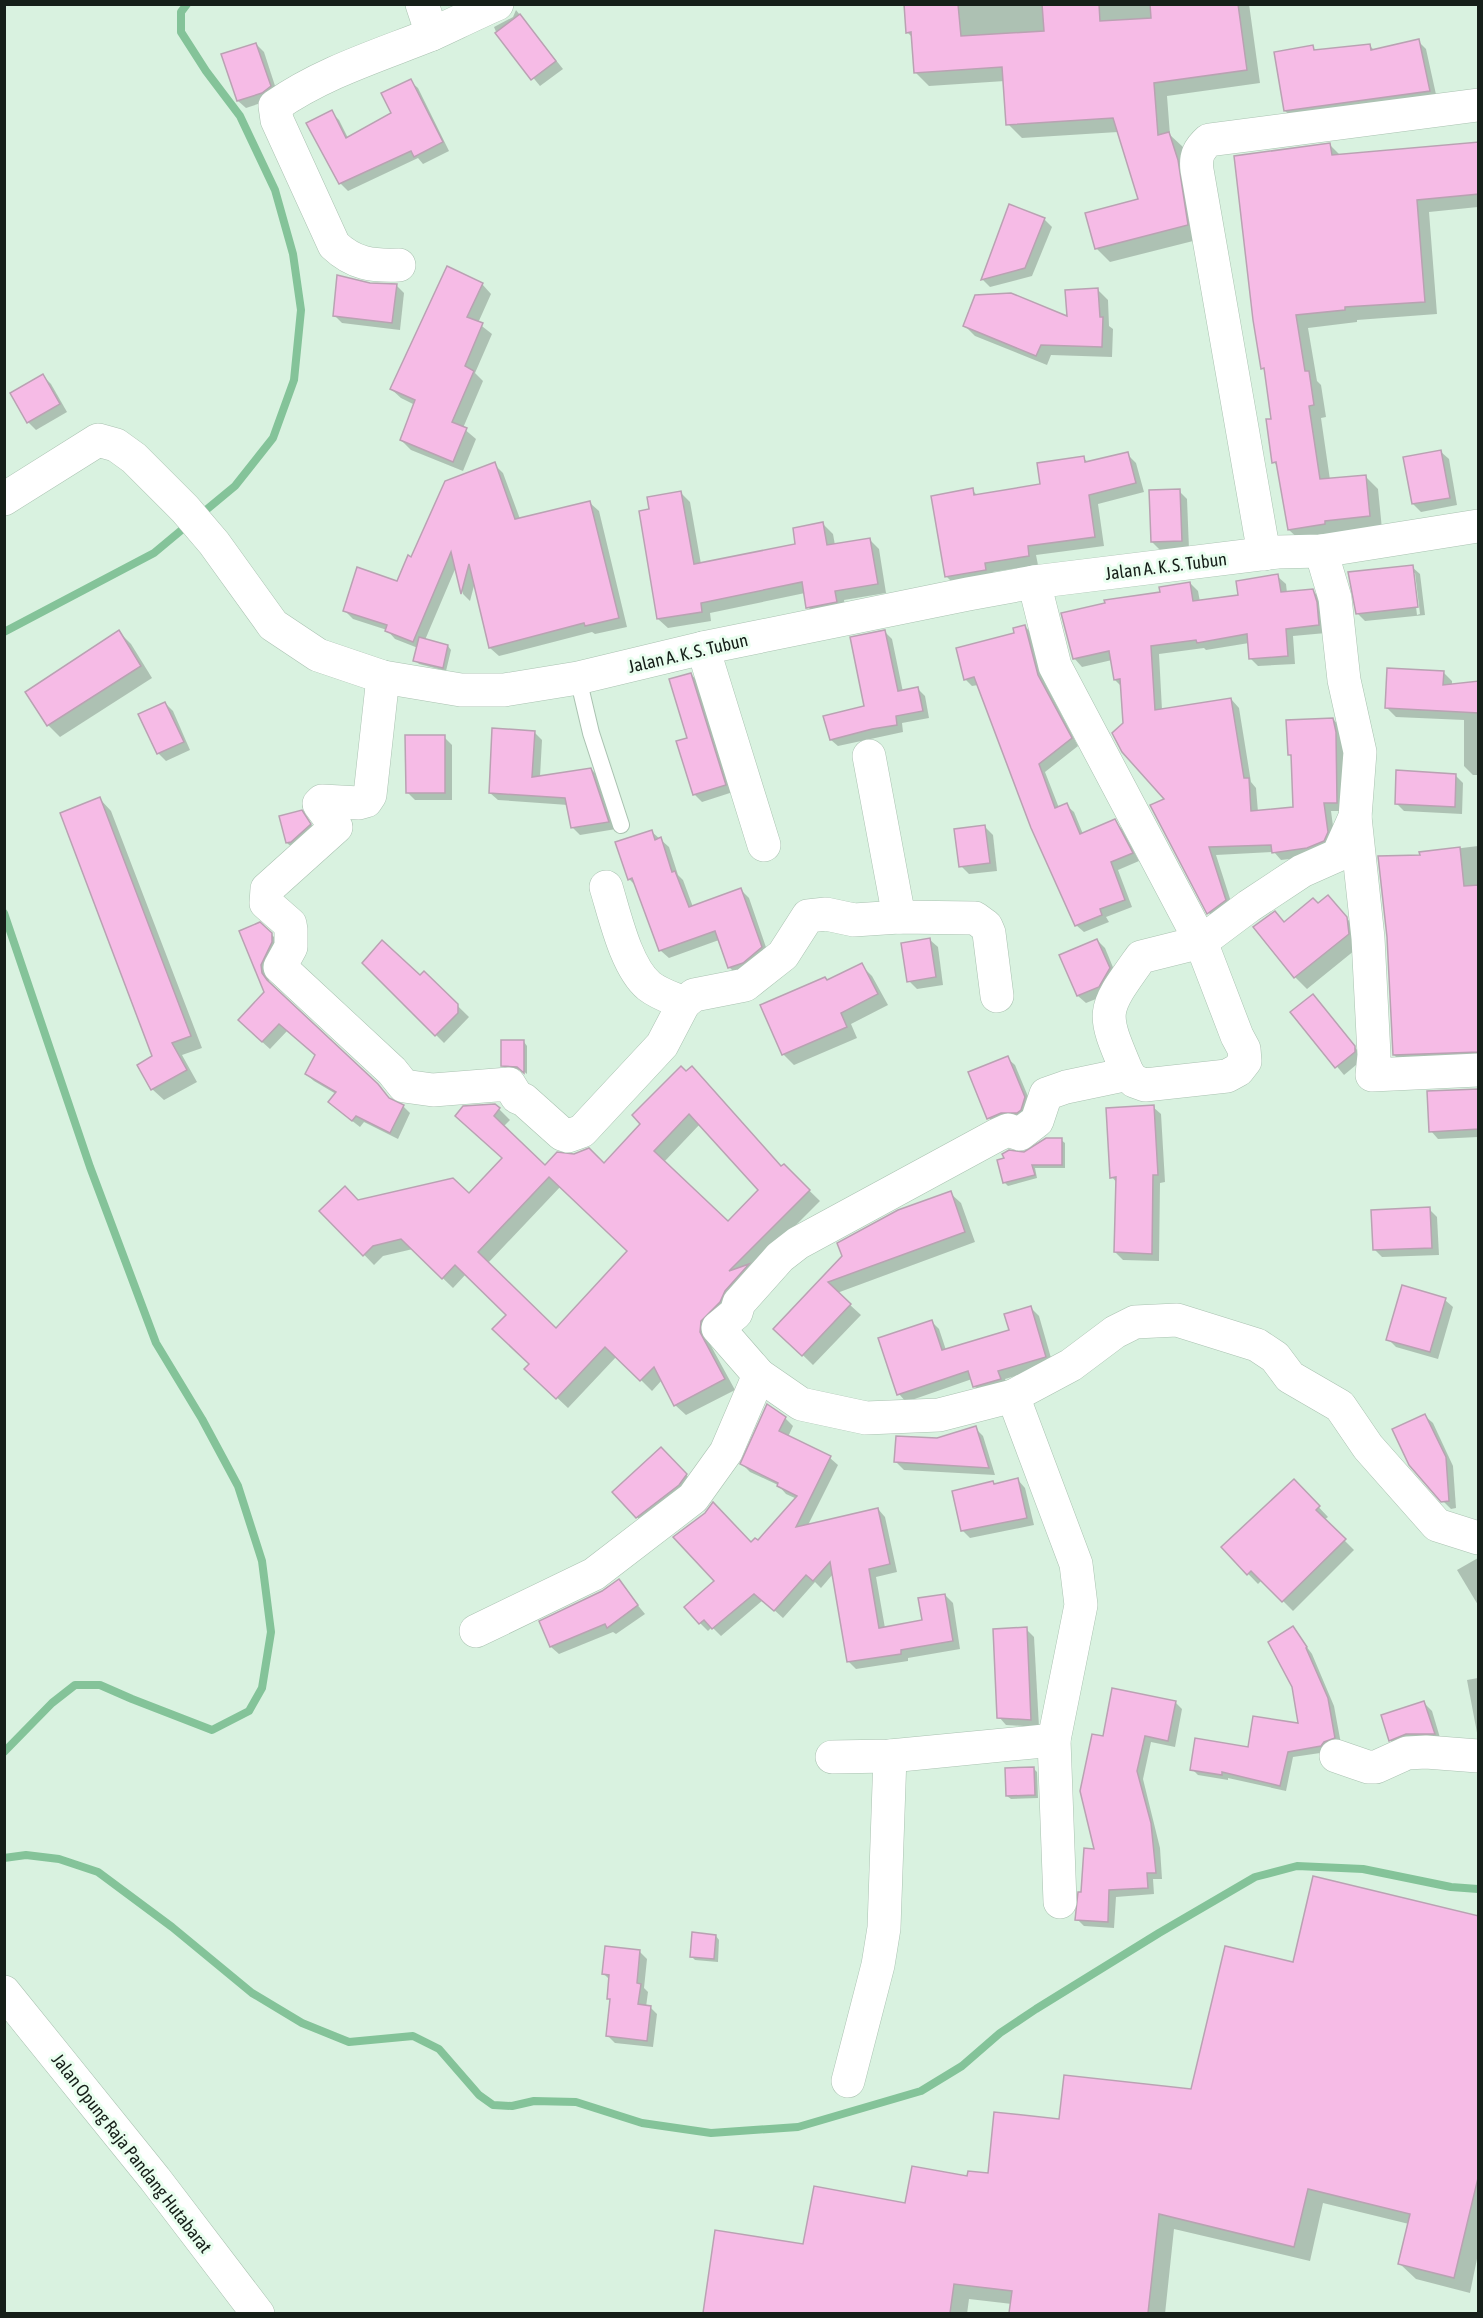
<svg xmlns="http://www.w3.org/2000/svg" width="1483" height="2318" font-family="'Asap Condensed',sans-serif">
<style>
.shadow{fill:#0003;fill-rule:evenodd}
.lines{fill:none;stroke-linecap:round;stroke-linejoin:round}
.stream{stroke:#84c399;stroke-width:8}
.building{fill:#f6bbe6;stroke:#b9a2b2;stroke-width:1.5;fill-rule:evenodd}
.lane-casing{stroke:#aac2b1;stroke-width:18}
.street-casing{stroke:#aac2b1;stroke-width:34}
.lane{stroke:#fff;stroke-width:16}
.street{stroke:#fff;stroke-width:33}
.labels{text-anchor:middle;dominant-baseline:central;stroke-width:6;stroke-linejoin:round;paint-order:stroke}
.street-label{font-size:18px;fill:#161f19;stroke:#e9feef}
</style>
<rect width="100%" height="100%" fill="#d9f2e0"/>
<g class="shadow">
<path d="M905 4H1249L1260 83 1167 96 1170 135 1183 147 1191 175 1201 239 1110 262 1096 248 1140 200 1118 132 1022 138 1008 124 1005 81 929 86 915 72 913 38 907 32Z"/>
<path d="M516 10 563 69 540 86 497 34 494 27 513 17Z"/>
<path d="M1418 41 1426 49 1437 99 1293 118 1285 111 1312 47 1316 51 1370 46 1375 51Z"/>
<path d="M256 44 264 52 278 95 270 100 246 108 238 101Z"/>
<path d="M410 81 418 88 449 151 423 164 418 158 348 191 340 183 331 112 339 120 348 138 393 114Z"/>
<path d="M1478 143V207L1429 212 1437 314 1357 320V322L1308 328 1317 381 1321 385 1326 417 1321 418 1330 480 1366 477 1378 489 1382 529 1302 542 1289 530 1278 467 1274 462 1273 420 1266 372 1263 368 1330 145 1340 155Z"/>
<path d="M1010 206 1044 219 1052 227 1032 276 990 287 983 280Z"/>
<path d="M370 284 396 285 404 293 400 330 342 323 334 315Z"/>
<path d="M482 284 491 294 478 323 492 334 475 373 483 381 463 428 476 439 463 471 411 450 401 440 415 405 401 398 391 389Z"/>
<path d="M1098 290 1108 300 1109 326 1113 329 1112 357 1051 355 1047 365 975 336 965 326 1069 318Z"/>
<path d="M43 376 51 384 67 412 36 430 28 422Z"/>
<path d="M1441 452 1449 459 1457 505 1421 512 1413 504Z"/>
<path d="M1127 454 1136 463 1144 492 1098 504 1104 546 1036 555 1038 565 993 572 994 579 955 585 946 576 972 490 978 496 1042 485 1083 458 1089 463Z"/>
<path d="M494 464 503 473 520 519 590 503 599 511 627 627 595 634 592 632 499 656 490 648 475 582 470 601 463 594 456 567 425 640 448 646 451 650 446 671 419 664 415 660 418 648 395 639 387 630 353 619 345 611 398 582 412 559Z"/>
<path d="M1179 491 1187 499 1189 549 1160 550 1152 542Z"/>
<path d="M681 493 690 502 701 564 797 545 823 524 833 534 835 545 869 539 879 549 886 593 844 600 846 611 817 617 808 607 805 593 710 613 711 621 668 628 658 619 651 510Z"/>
<path d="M1412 567 1420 574 1425 615 1365 621 1357 613ZM1412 573H1415L1420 614 1417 615Z"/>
<path d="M1277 576 1286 584 1287 593 1312 590 1320 598 1326 633 1293 636 1295 664 1258 666 1250 658 1249 643 1206 650 1204 648 1159 654 1162 710 1231 699 1239 708 1251 782 1256 788 1258 812 1295 808 1293 758 1289 754 1333 719 1341 728 1345 762V811H1331L1335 841 1315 856 1281 860 1274 852 1216 855 1233 908 1216 921 1209 913 1152 806 1167 799 1125 724 1122 687 1115 680 1112 660 1082 667 1074 658 1162 593 1190 583 1198 591 1200 602 1240 596Z"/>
<path d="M1025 626 1032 634 1045 683 1078 746 1045 772 1059 808 1066 805 1074 812 1083 834 1114 821 1122 829 1139 861 1118 870 1132 907 1106 917 1109 922 1084 932 1076 925 978 685 972 686 965 679Z"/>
<path d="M119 632 131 644 152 678 60 737 48 725Z"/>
<path d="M885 632 892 639 903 692 918 689 925 696 929 718 902 723 903 732 838 746 831 740 866 707Z"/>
<path d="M1443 672 1452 681V686L1478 683V775H1473L1464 766V720L1396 717 1387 708Z"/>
<path d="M691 674 698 682 733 792 702 802 694 794 689 739Z"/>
<path d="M165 703 173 711 190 750 166 761 158 753Z"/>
<path d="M534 732 542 740 540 777 591 769 599 777 616 829 580 835 572 827 568 805 498 800 490 793Z"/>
<path d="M444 737 452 745V800H415L407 792Z"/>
<path d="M1455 775 1463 783 1462 814 1404 811 1396 803Z"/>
<path d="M100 799 111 811 202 1048 182 1055 197 1082 164 1100 152 1089 154 1057Z"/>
<path d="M301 812 318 833 295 850 287 843Z"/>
<path d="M985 827 993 835 997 871 969 874 961 866Z"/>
<path d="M652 832 669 847 678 875 683 880 693 907 741 890 749 898 769 956 737 975 729 967 719 940 669 958 661 951 637 887 629 879Z"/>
<path d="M1478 846V1060L1403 1064 1394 1055 1421 853Z"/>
<path d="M1328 897 1358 931 1360 946 1307 989 1295 977 1285 923 1318 905Z"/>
<path d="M241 932 271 934 279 942 268 973 269 982 391 1100 403 1106 410 1113 398 1139 364 1122 360 1127 337 1109 330 1102 336 1094 314 1081 306 1074 316 1056 288 1030 270 1049 247 1028 265 992Z"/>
<path d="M930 940 938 947 943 985 917 989 909 981Z"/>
<path d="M1097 940 1105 948 1117 977 1106 995 1086 1003 1078 996 1061 956Z"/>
<path d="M364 962 420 978 424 973 469 1017 444 1043Z"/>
<path d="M861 965 872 976 888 1005 851 1024 857 1038 794 1065 783 1054Z"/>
<path d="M1320 1004 1362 1056V1060L1344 1075 1292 1012Z"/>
<path d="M524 1042 527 1046V1074L522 1070 506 1069 502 1065Z"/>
<path d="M1007 1058 1015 1065 1032 1106 1028 1117 996 1126 989 1118Z"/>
<path d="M681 1068 782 1168 784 1166 820 1201 752 1269 711 1332 710 1344 735 1390 686 1415 675 1405 662 1380 652 1391 617 1356 568 1408 537 1379 508 1315 466 1274 453 1288 413 1249 383 1256 374 1265 322 1211 358 1202 469 1195 503 1158 468 1126 495 1105 510 1120 503 1127 546 1167 605 1165 643 1124ZM700 1124 760 1190 728 1223 664 1162ZM561 1186 629 1252 556 1330 488 1263Z"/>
<path d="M1478 1090V1137L1438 1139 1431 1131Z"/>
<path d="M1153 1107 1161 1114 1165 1182 1160 1183 1159 1261 1123 1260 1115 1252 1117 1183 1112 1177Z"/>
<path d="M1061 1140 1065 1143V1168H1035L1037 1178 1008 1186 1004 1182 1024 1154Z"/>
<path d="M950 1193 961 1203 975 1242 837 1293 861 1315 813 1365 776 1329 844 1256Z"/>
<path d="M1429 1209 1437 1217 1439 1255 1382 1257 1374 1249Z"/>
<path d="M1445 1300 1453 1307 1438 1359 1396 1347 1388 1339Z"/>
<path d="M1031 1308 1039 1316 1053 1365 1005 1379 1007 1387 982 1394 974 1386 972 1379 906 1402 899 1394 931 1321 939 1329 946 1350 1011 1331Z"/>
<path d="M1425 1416 1433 1423 1453 1466 1456 1508 1451 1509 1442 1500Z"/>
<path d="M785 1418 793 1426 788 1437 830 1458 838 1465 808 1525 878 1509 885 1517 897 1572 876 1577 885 1628 924 1622 945 1595 953 1603 960 1649 908 1658V1661L856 1669 848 1661 833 1574 821 1588 815 1582 783 1618 763 1600 721 1636 712 1627 708 1631 700 1623 717 1581 751 1544 758 1542 797 1499 786 1494 778 1485 750 1472 742 1464Z"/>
<path d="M975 1428 983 1436 995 1475 904 1470 896 1462 937 1439Z"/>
<path d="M661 1449 694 1483 645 1525 637 1517Z"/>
<path d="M1018 1480 1025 1488 1034 1525 970 1538 962 1530 994 1485Z"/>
<path d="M1294 1481 1328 1517 1324 1520 1354 1550 1293 1611 1262 1580 1258 1584 1223 1548Z"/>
<path d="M1478 1558V1605L1457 1570Z"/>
<path d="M618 1581 645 1614 616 1634 613 1632 559 1654 551 1647 541 1622 603 1592Z"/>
<path d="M1293 1628 1312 1654 1334 1706 1341 1744 1327 1752 1293 1757 1286 1791 1228 1778V1780L1198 1775 1192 1769 1250 1749 1300 1725Z"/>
<path d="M1026 1629 1034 1637 1039 1727 1006 1725 999 1717Z"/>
<path d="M1478 1678V1738L1467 1680Z"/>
<path d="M1175 1702 1182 1709 1175 1747 1151 1742 1143 1779 1160 1848 1162 1879H1153L1154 1894 1116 1897 1114 1928 1084 1926 1077 1919 1082 1894 1096 1851 1104 1738Z"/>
<path d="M1424 1703 1432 1711 1441 1741 1398 1748 1390 1740Z"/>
<path d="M1033 1768 1037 1772 1038 1798 1011 1799 1007 1796Z"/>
<path d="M1478 1918V2254L1470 2293 1416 2279 1400 2264 1409 2224 1323 2203 1310 2261 1174 2229 1165 2314H1011L1012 2304 969 2299 967 2314H704L716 2232 804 2246 969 2178 989 2175 1060 2121 1192 2091 1294 1964Z"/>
<path d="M716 1936 719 1940 718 1962 695 1960 691 1956Z"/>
<path d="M640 1952 647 1959 644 1988 648 1992 646 2007H650L657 2014 653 2047 615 2043 608 2036 612 2002 608 1998 610 1980 603 1973Z"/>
</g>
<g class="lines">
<g class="stream">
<path d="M187 4 181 12V32L206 71 240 116 275 190 293 254 301 310 294 380 273 438 235 486 200 515"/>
<path d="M4 632 154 553 190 523"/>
<path d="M4 913 90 1167 156 1343 202 1419 238 1486 262 1561 271 1632 262 1688 249 1711 212 1730 132 1699 100 1685H75L52 1703 4 1752"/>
<path d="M4 1858 26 1855 59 1859 98 1872 172 1927 252 1993 302 2023 349 2042 413 2036 439 2049 479 2095 493 2105 512 2106 534 2101 576 2102 642 2123 711 2133 798 2127 921 2091 962 2066 1000 2033 1036 2009 1159 1933 1255 1877 1297 1866 1363 1869 1451 1887 1478 1889"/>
</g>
</g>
<g class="building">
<path d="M904 4H958L961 36 1044 31 1042 4H1099L1100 21 1151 18 1150 4H1238L1247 70 1154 83 1158 135 1169 132 1178 160 1188 225 1095 249 1085 213 1138 199 1113 118 1006 125 1002 67 914 73 911 32 906 33Z"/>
<path d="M520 14 556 61 531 80 495 33Z"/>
<path d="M1419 39 1430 91 1284 111 1274 52 1313 45 1314 50 1370 44 1371 50Z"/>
<path d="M256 43 271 86 262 93 237 101 221 54Z"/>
<path d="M411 79 443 142 414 157 411 151 339 184 306 123 332 110 346 138 391 113 381 93Z"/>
<path d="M1479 142V194L1417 200 1425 302 1345 307V310L1296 315 1305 371H1309L1314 405 1309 406 1320 479 1366 475 1370 516 1325 521V524L1288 530 1276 462 1272 463 1266 419H1271L1264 368 1261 369 1253 320 1234 156 1330 143 1332 155Z"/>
<path d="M1009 204 1045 218 1025 268 981 280Z"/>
<path d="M447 266 483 283 467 317 483 323 465 366 474 371 452 422 467 428 453 462 400 440 415 400 390 389Z"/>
<path d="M337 275 370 283 397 284 392 323 333 316Z"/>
<path d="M1098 288 1100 317H1103L1102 347 1041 345 1036 356 963 326 975 295 1011 293 1067 316 1065 290Z"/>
<path d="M43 374 60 404 27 423 10 393Z"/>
<path d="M1441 450 1450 498 1412 504 1403 457Z"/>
<path d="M1128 452 1136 483 1089 495 1095 537 1028 546 1029 556 985 563 986 570 945 577 931 496 973 488 974 495 1040 484 1037 463 1084 456 1085 462Z"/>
<path d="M495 462 515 519 590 501 619 618 585 626 584 623 489 648 469 564 461 594 451 552 413 642 385 631 387 625 343 611 357 567 397 581 408 555 411 557 445 481Z"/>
<path d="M1180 489 1182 541 1151 542 1149 490Z"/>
<path d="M681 491 694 564 795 544 793 528 823 522 827 545 870 538 878 584 835 591 837 602 806 608 802 582 701 603 702 612 657 619 639 511 649 509 647 497Z"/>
<path d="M1413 565 1418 607 1356 614 1348 572Z"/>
<path d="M1278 574 1281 592 1313 589 1317 602 1319 625 1286 629 1288 656 1249 659 1247 634 1197 643 1196 640 1151 646 1155 710 1231 698 1244 778H1249L1251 811 1293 807 1291 755H1288L1286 720 1333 718 1336 732 1337 803H1324L1328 832 1324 841 1307 848 1272 853 1271 845 1209 847 1226 900 1207 914 1150 805 1164 799 1122 752 1112 733 1123 723 1120 679 1114 680 1109 651 1073 659 1061 613 1105 603 1104 600 1160 592 1159 587 1190 582 1193 601 1238 595 1236 581Z"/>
<path d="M1025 625 1038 675 1072 738 1039 764 1055 808 1067 803 1080 834 1115 819 1133 853 1111 862 1125 900 1100 909 1102 915 1075 926 1031 828 974 677 964 680 956 648 1014 633 1013 628Z"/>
<path d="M119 630 141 666 47 726 25 692Z"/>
<path d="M885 630 898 691 918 687 923 711 896 716 897 725 872 729 830 740 823 716 864 706 850 637Z"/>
<path d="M419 637 448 645 443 668 413 661Z"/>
<path d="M1387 668 1444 671 1443 685 1479 681V713L1385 708Z"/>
<path d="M691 673 726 785 693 795 676 741 687 738 669 679Z"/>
<path d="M165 702 184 742 157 754 138 714Z"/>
<path d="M492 728 535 731 532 777 591 768 609 822 571 828 565 798 489 793Z"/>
<path d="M405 735H445V793H406Z"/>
<path d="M1396 770 1456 774 1455 807 1395 804Z"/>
<path d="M100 797 191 1036 172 1043 187 1070 151 1090 137 1065 152 1056 60 813Z"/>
<path d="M302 810 311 824 291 842 286 843 279 816Z"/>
<path d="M985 825 990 863 959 867 954 829Z"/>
<path d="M652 830 655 840 661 837 672 872 675 871 689 907 741 888 762 947 743 963 728 968 715 931 659 951 632 878 628 880 615 842Z"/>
<path d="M1460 847 1464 886 1479 885V1052L1393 1055 1387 937 1378 856 1420 855 1419 852Z"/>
<path d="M1328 895 1347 917 1349 934 1294 978 1253 927 1275 911 1284 922 1313 898 1318 903Z"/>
<path d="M260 922 272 933V942L261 965 262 973 267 980 378 1084 389 1098 404 1105 390 1133 356 1116 352 1121 328 1102 336 1092 305 1074 315 1055 279 1024 262 1042 238 1020 264 992 239 931Z"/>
<path d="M930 938 936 977 907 982 901 943Z"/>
<path d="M1097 939 1110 968 1099 987 1077 996 1059 955Z"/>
<path d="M382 940 420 975 424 971 458 1004V1013L435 1036 362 963Z"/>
<path d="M862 963 878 994 841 1013 847 1027 782 1055 760 1005 825 977 827 980Z"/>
<path d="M1313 994 1355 1046V1052L1335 1068 1290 1012Z"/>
<path d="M501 1040H524V1073L517 1067 501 1066Z"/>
<path d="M1008 1056 1025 1097 1021 1110 1017 1113H1001L987 1119 968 1072Z"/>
<path d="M681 1066 686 1071 692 1066 781 1166 784 1164 810 1190 729 1271 749 1264 725 1291 720 1302 701 1321 700 1332 725 1379 674 1406 654 1367 640 1381 605 1347 556 1399 524 1369 529 1364 492 1329 506 1315 455 1265 442 1279 401 1239 373 1246 363 1256 319 1211 345 1186 358 1200 453 1178 469 1193 502 1158 455 1116 463 1106 495 1104 500 1108 494 1116 545 1165 557 1152 574 1154 589 1148 604 1163 640 1124 632 1115ZM689 1114 758 1190 728 1221 654 1151ZM549 1177 627 1251 556 1328 478 1252Z"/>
<path d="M1479 1089V1129L1429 1132 1427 1091Z"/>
<path d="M1154 1105 1158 1175H1153L1152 1254 1114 1252 1116 1177 1110 1178 1106 1108Z"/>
<path d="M1046 1138H1062V1165H1032L1035 1175 1003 1183 997 1160 1004 1158 1002 1154 1009 1150 1024 1152Z"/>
<path d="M951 1191 965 1232 828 1282 851 1304 802 1356 773 1329 842 1256 837 1243 898 1210Z"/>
<path d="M1430 1207 1432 1248 1373 1250 1371 1210Z"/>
<path d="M1402 1285 1446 1298 1430 1352 1386 1340Z"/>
<path d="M1031 1306 1046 1357 998 1371 1001 1379 973 1387 968 1371 897 1395 878 1338 932 1320 942 1350 1009 1330 1004 1314Z"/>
<path d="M767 1404 786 1417 779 1431 831 1456 796 1527 878 1508 890 1564 869 1569 879 1628 922 1620 918 1598 945 1594 953 1641 901 1650V1654L847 1662 830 1562 813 1581 806 1575 774 1611 754 1594 712 1629 704 1620 699 1624 684 1607 714 1581 673 1537 705 1513 713 1502 751 1542 755 1538 758 1540 797 1496 777 1486 778 1483 740 1464Z"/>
<path d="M1425 1414 1446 1457 1449 1501 1441 1502 1409 1465 1392 1429Z"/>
<path d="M976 1426 989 1468 894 1462 896 1436 937 1438Z"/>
<path d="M661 1447 687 1474 679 1485 636 1518 612 1492Z"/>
<path d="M1018 1478 1027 1518 961 1531 952 1491 993 1481 994 1484Z"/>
<path d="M1294 1479 1320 1506 1316 1510 1346 1539 1282 1602 1251 1571 1247 1575 1221 1547Z"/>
<path d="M619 1579 638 1605 607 1628 605 1624 550 1647 539 1621 602 1591Z"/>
<path d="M1293 1626 1307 1647 1306 1648 1328 1698 1335 1738 1324 1742 1321 1746 1288 1752 1280 1786 1222 1772V1775L1190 1770 1195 1738 1248 1747 1253 1716 1298 1723 1292 1687 1268 1642Z"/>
<path d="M1027 1627 1031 1720 997 1718 993 1629Z"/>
<path d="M1112 1688 1176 1701 1168 1741 1145 1736 1137 1771 1151 1823 1156 1873H1147L1148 1888 1109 1890 1108 1922 1075 1920 1078 1892H1081L1084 1848 1094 1849 1080 1791 1092 1734 1103 1736Z"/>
<path d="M1424 1701 1435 1734H1406L1389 1741 1381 1715Z"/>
<path d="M1034 1767 1035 1795 1006 1796 1005 1768Z"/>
<path d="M1313 1876 1479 1916V2174L1454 2278 1398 2264 1410 2214 1308 2189 1294 2247 1159 2214 1148 2313H1009L1012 2291 954 2284 950 2313H703L715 2230 803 2244 814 2186 905 2203 912 2166 967 2176 968 2171 988 2173 994 2112 1059 2119 1064 2075 1191 2089 1225 1946 1293 1962Z"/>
<path d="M692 1932 716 1935 714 1959 690 1957Z"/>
<path d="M605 1946 640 1950 637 1983 641 1984 638 2004 651 2006 647 2041 606 2036 610 1999H607L609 1975 602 1974Z"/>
</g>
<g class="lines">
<g class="lane-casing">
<path id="lane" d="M578 678 591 733 621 825"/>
</g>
<g class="street-casing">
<g id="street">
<path d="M422 4 432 34"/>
<path d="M399 265C372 266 354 264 334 245L277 120 275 106C322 73 377 56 430 35 452 25 474 14 497 4"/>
<path d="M4 499 98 440 116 445 134 458 185 509 214 543 273 625 318 655 383 677 461 690H504L578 678 703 648 968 594 1034 582 1278 552 1321 551 1478 526"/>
<path d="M1321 551 1335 598 1344 680 1360 752 1355 817 1338 855 1302 871 1249 906 1201 942 1141 957C1101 1013 1101 1010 1128 1074L1066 1087 1046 1094 1037 1121 1020 1134 1008 1130 997 1135 798 1243 780 1257 739 1303 736 1313 718 1328 759 1375 801 1404 866 1418 939 1415 1013 1396 1071 1365 1115 1332 1135 1322 1177 1320 1257 1345 1275 1357 1290 1377 1340 1406 1368 1447 1437 1525 1478 1538"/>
<path d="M1264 554 1197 170C1195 156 1199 149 1209 140L1478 105"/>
<path d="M1034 582 1055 666 1201 942 1237 1036 1244 1049 1245 1061 1238 1070 1227 1076 1145 1085 1134 1081 1128 1074"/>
<path d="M703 648 764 845"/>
<path d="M383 677 370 795 366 801 359 803 322 801 319 804 336 827 267 889 266 903 290 924 291 930V947L280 967 392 1071 404 1086 433 1090 509 1084 517 1097 524 1100 562 1134 568 1136 582 1131 662 1045 684 1003"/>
<path d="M869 756 899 917"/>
<path d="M1355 817 1368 938 1374 1055 1372 1075 1478 1070"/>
<path d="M606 887C615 916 626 967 649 986 659 994 672 998 684 1003L694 995 745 985 783 955 808 916 826 914 854 920 899 917 975 918 986 926 989 933 997 996"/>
<path d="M1013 1396 1076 1564 1081 1605 1054 1740 1060 1902"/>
<path d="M476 1631 594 1574 693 1498 726 1452 759 1375"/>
<path d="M1336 1756 1368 1767H1376L1407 1753 1426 1752 1478 1756"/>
<path d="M832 1757 890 1756 1054 1740"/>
<path d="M4 1992 155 2179 258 2314"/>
<path d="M848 2081 878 1965 884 1928 890 1756"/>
</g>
</g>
<use href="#lane" class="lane"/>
<use href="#street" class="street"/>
</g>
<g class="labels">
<g class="street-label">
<text transform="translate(1166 566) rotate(-7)">Jalan A. K. S. Tubun</text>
<text transform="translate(688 653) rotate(-13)">Jalan A. K. S. Tubun</text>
<text transform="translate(132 2153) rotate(52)">Jalan Opung Raja Pandang Hutabarat</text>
</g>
</g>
<rect width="1483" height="2318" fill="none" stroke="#161f19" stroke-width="12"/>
</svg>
